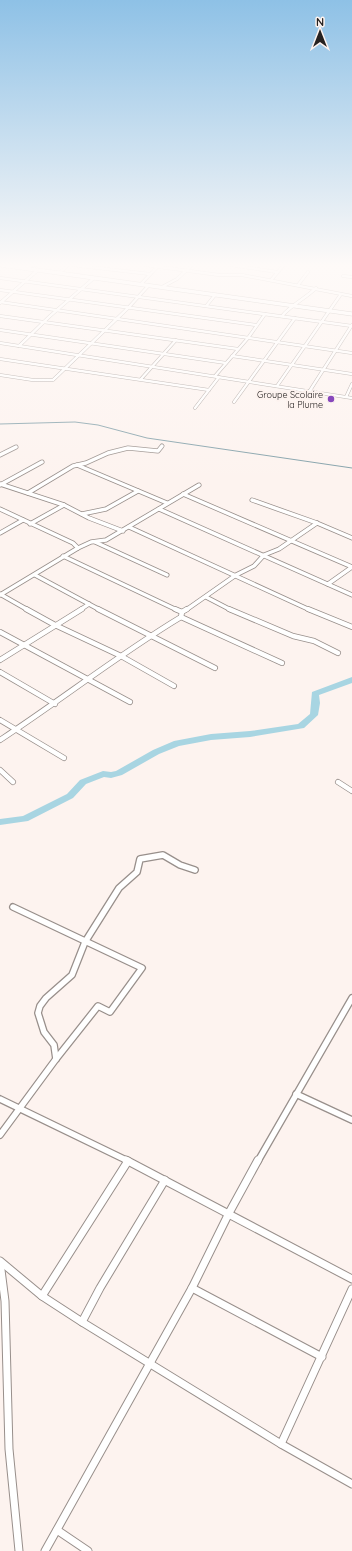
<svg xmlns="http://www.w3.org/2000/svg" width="352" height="1551" font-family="Quicksand,sans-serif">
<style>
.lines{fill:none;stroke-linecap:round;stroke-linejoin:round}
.stream{stroke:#819fa8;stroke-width:1}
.river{fill:#a8d5e2;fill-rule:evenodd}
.street-far4-casing{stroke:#988f8b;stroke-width:3.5}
.street-far3-casing{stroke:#988f8b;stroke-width:5}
.street-far2-casing{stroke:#988f8b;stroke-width:6}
.street-far1-casing{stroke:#988f8b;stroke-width:8}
.street-casing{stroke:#988f8b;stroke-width:9}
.secondary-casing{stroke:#988f8b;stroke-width:4.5}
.street-far4{stroke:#fff;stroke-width:2.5}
.street-far3{stroke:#fff;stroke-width:3.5}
.street-far2{stroke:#fff;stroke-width:4.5}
.street-far1{stroke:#fff;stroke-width:5.5}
.street{stroke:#fff;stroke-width:7}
.secondary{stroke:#fff;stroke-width:3.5}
.poi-dot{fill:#8747bc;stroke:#fdf3ef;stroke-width:1.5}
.labels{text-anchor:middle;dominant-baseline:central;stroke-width:4;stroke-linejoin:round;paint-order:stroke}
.far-poi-label{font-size:9px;fill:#262221;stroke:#fdf3ef;text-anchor:end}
</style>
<rect width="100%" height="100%" fill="#fdf3ef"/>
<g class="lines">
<path class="stream" d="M0 424 75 422 98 425 147 438 352 468"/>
<path class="river" d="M352 677V683L319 695 320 703 318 715 304 728 250 737 211 740 179 746 159 754 122 775 111 778 104 777 86 784 73 798 28 821 0 825V819L23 816 67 794 80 780 103 771 111 772 116 771 153 750 174 741 211 734 250 731 298 724 310 714 312 692Z"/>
<g class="street-far4-casing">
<g id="street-far4">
<path d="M72 265 150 274"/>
<path d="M145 265 219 275H242L352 296"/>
<path d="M231 265 277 272"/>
<path d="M21 267 36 265"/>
<path d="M59 273 68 265"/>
<path d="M343 276 352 277"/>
<path d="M0 278 352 326"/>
<path d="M271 280 284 265"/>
<path d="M141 284 159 265"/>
<path d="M298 285 308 272"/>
<path d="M162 287 177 279 192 265"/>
<path d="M0 290 256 325"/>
<path d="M0 302 352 353"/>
<path d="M0 303 38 270"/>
<path d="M207 305 215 295"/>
<path d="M0 316 238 349"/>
<path d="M282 316C291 305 306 298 316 288"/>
<path d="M0 330 226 363"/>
<path d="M0 343 352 398"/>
<path d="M19 346 50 316 94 278"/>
<path d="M232 356 352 374"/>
<path d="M0 359 209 390"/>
<path d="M0 375 33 380H53L129 307 149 285"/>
<path d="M215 376 248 338 265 314"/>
<path d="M141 379 176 340"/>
<path d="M277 386 341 294"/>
<path d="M309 392 352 325"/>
<path d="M346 397 352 384"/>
<path d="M234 402 295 318"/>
<path d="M195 408 219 377"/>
</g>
</g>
<g class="street-far3-casing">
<g id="street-far3">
<path d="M0 455 16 447"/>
<path d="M77 465 167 503"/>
<path d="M0 484 64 505 89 518 123 531"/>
<path d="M0 485 42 462"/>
<path d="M28 493 73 466 86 463 108 453 128 448 158 451 162 446"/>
<path d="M183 494 352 567"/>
<path d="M252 500 317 523 352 538"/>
<path d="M0 509 73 543 78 548"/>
<path d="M159 509 352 595"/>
<path d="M82 514 106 509 138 491"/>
<path d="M30 524 64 505"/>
<path d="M129 527 310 610"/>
<path d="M0 533 23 520"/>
<path d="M95 542 167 575"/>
<path d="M63 556 177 610"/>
<path d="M35 575 100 610"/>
<path d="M328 584 352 567"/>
<path d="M0 594 28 610"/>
<path d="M0 595 78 548 91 542 106 540 199 485"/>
<path d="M206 597 231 610"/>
<path d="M80 610 89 604"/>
<path d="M186 610 236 575 254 566 264 555 279 549 317 523"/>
</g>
</g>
<g class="street-far2-casing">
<g id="street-far2">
<path d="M26 609 55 625 121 656 174 686"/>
<path d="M98 609 215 668"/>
<path d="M175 609 182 612"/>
<path d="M229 609 293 636 314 641 338 653"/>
<path d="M308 609 352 627"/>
<path d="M181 617 282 663"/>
<path d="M0 632 130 702"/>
<path d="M0 660 82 609"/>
<path d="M0 672 55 704"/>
<path d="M0 720 64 758"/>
<path d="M0 740C61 700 118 655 181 617L182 612 187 609"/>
<path d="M0 770 13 782"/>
<path d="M338 782 352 791"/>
</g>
</g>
<g class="street-far1-casing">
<g id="street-far1">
<path d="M56 1059 54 1045 44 1032 38 1013 40 1006 46 998 72 975 85 942 119 888 137 872 140 859 163 855 180 865 195 870"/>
<path d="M296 1094 352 1120"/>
<path d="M0 1099 128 1161"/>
<path d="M0 1135 56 1059 98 1006 110 1012 142 968 13 907"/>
<path d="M258 1161 352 998"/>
</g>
</g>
<g class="street-casing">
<g id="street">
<path d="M126 1160 352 1279"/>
<path d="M0 1261 42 1296 82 1322 281 1444 352 1484"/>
<path d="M0 1262 5 1301 9 1449 19 1551"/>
<path d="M192 1288 322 1357"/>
<path d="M42 1296 128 1161"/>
<path d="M82 1322 100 1288 165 1180"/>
<path d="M281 1444 352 1289"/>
<path d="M57 1530 88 1551"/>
<path d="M45 1551 192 1288 229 1213 258 1160"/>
</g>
</g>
<g class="secondary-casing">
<path id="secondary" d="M1 265 352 314"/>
</g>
<use href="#street-far4" class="street-far4"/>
<use href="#street-far3" class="street-far3"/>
<use href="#street-far2" class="street-far2"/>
<use href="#street-far1" class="street-far1"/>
<use href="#street" class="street"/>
<use href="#secondary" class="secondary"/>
</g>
<linearGradient id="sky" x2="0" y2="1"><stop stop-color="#8ec1e6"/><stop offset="0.55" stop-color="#fefaf8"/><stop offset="1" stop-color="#fefaf8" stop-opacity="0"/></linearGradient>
<rect width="352" height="482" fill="url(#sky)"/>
<circle class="poi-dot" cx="331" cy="399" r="4"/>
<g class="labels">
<g class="far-poi-label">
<text x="323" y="394">Groupe Scolaire<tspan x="323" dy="10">la Plume</tspan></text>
</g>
</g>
<g transform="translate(320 32)" stroke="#fdf3ef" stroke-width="3" paint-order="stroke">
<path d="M0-3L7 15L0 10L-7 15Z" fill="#262221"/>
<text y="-6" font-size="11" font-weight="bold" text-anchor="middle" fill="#262221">N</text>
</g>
</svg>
